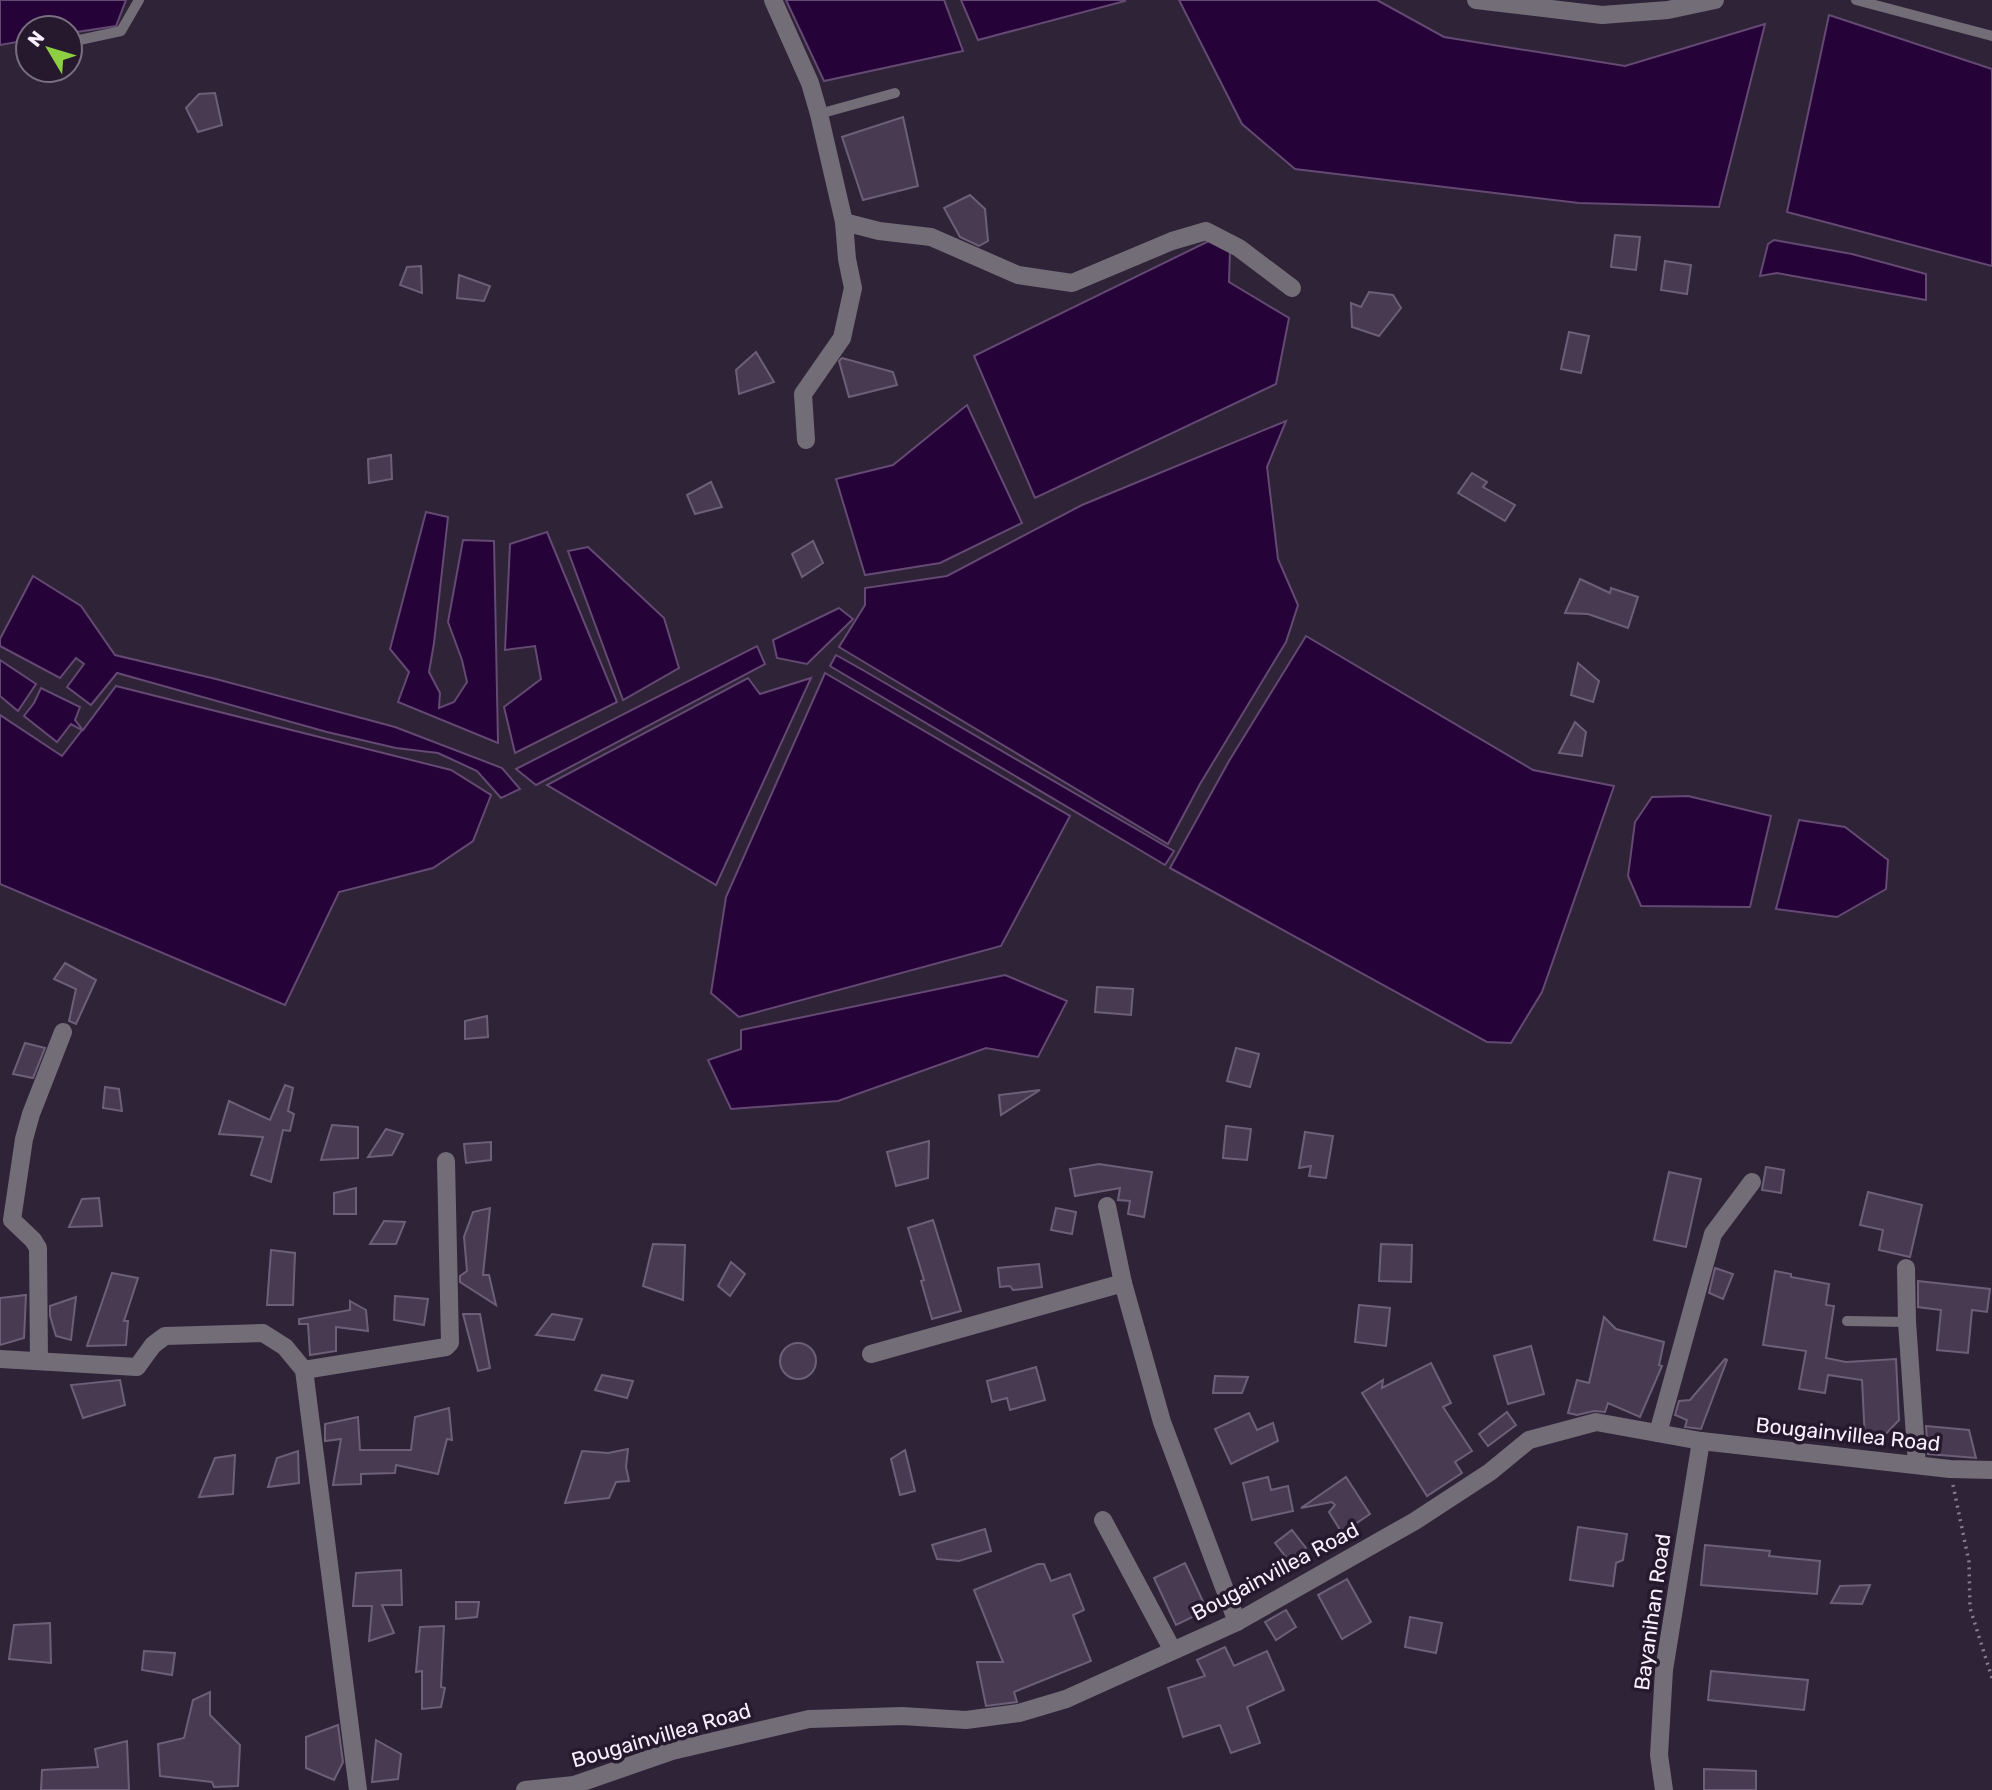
<svg xmlns="http://www.w3.org/2000/svg" width="1992" height="1790" font-family="Rubik,sans-serif">
<style>
.water{fill:#250237;stroke:#644973;stroke-width:2}
.building{fill:#483b51;stroke:#6d5f77;stroke-width:2}
.lines{fill:none;stroke-linecap:round;stroke-linejoin:round}
.path{stroke:#877d8f;stroke-width:3.5;stroke-dasharray:2 5;stroke-linecap:butt}
.lane{stroke:#736d78;stroke-width:10}
.street{stroke:#736d78;stroke-width:18}
.labels{text-anchor:middle;dominant-baseline:central;stroke-width:7;stroke-linejoin:round;paint-order:stroke}
.street-label{font-size:21px;fill:#f8f0fe;stroke:#26192e}
</style>
<rect width="100%" height="100%" fill="#2f2338"/>
<g class="water">
<path d="M0 0H126L116 26 70 33V28H28V40L0 45Z"/>
<path d="M786 0H944L963 51 824 81Z"/>
<path d="M961 0H1125V1L978 40Z"/>
<path d="M1179 0H1377L1444 37 1625 66 1765 24 1719 207 1579 203 1295 169 1242 124Z"/>
<path d="M1829 15 1992 69V266L1787 212Z"/>
<path d="M1213 239 1230 249 1229 282 1289 318 1276 384 1035 498 974 356Z"/>
<path d="M1774 240 1852 254 1926 274V300L1777 273 1760 276 1768 244Z"/>
<path d="M967 405 1022 523 940 563 865 575 836 479 893 465Z"/>
<path d="M1286 421 1267 467 1278 559 1298 605 1286 642 1200 784 1168 844 839 647 865 605V588L947 576 1082 505Z"/>
<path d="M426 512 448 517 434 643 429 672 440 693 439 708 454 702 467 682 462 660 448 622 463 540 494 541 498 743 398 702 409 672 390 649Z"/>
<path d="M547 532 617 702 515 753 504 707 541 679 535 646 505 650 510 544Z"/>
<path d="M588 547 664 618 679 668 623 700 568 551Z"/>
<path d="M33 576 81 606 115 655 216 679 395 727 502 768 520 789 501 798 477 771 438 753 396 748 327 732 117 673 91 705 67 687 84 664 76 658 60 678 0 646V639Z"/>
<path d="M839 608 853 619 807 664 777 658 773 640Z"/>
<path d="M1306 636 1533 770 1614 786 1542 992 1511 1043 1487 1042 1170 868 1229 761Z"/>
<path d="M757 646 765 664 536 785 516 769Z"/>
<path d="M836 655 861 669 1174 851 1165 865 830 666Z"/>
<path d="M0 660 36 684 18 711 0 696Z"/>
<path d="M825 673 1070 816 1001 946 739 1017 711 993 726 897Z"/>
<path d="M748 678 760 694 811 678 716 885 547 785Z"/>
<path d="M116 686 451 770 491 795 473 841 433 868 339 892 285 1005 0 884V715L62 756 82 730 71 724 57 742 24 716 34 703 41 688 80 707 75 720 83 730Z"/>
<path d="M1688 796 1771 816 1750 907 1641 906 1628 876 1635 822 1652 797Z"/>
<path d="M1799 820 1845 827 1888 860 1886 889 1837 917 1776 909Z"/>
<path d="M1005 975 1067 1001 1038 1057 986 1048 838 1101 731 1109 708 1060 741 1049V1030Z"/>
</g>
<g class="building">
<path d="M215 93 222 125 198 132 186 108 199 94Z"/>
<path d="M903 117 918 186 863 200 842 137Z"/>
<path d="M970 195 985 209 988 241 979 246 960 237 944 208Z"/>
<path d="M1615 235 1640 237 1636 270 1611 267Z"/>
<path d="M1665 261 1691 265 1687 294 1661 290Z"/>
<path d="M421 266 422 293 400 285 407 267Z"/>
<path d="M459 275 490 286 484 301 457 298Z"/>
<path d="M1369 292 1393 295 1401 308 1379 336 1352 327 1351 303 1361 307Z"/>
<path d="M1569 332 1589 336 1581 373 1561 369Z"/>
<path d="M756 352 774 382 739 394 736 370Z"/>
<path d="M842 358 893 372 897 385 849 397 839 361Z"/>
<path d="M391 455 392 479 369 483 368 459Z"/>
<path d="M1472 473 1487 482 1483 487 1515 505 1505 521 1458 493Z"/>
<path d="M711 482 722 507 695 514 687 495Z"/>
<path d="M813 541 823 563 802 577 792 554Z"/>
<path d="M1580 579 1610 593 1611 588 1638 597 1628 628 1588 614 1565 613Z"/>
<path d="M1578 663 1599 681 1593 702 1571 695Z"/>
<path d="M1575 722 1586 732 1582 756 1559 753Z"/>
<path d="M65 963 96 980 76 1024 69 1021 76 989 54 979Z"/>
<path d="M1097 987 1133 989 1131 1015 1095 1012Z"/>
<path d="M487 1016 488 1037 465 1039V1021Z"/>
<path d="M25 1043 45 1048 33 1078 13 1074Z"/>
<path d="M1236 1048 1259 1054 1250 1087 1227 1081Z"/>
<path d="M285 1085 293 1088 288 1111 294 1114 290 1131 283 1130 271 1182 251 1175 263 1137 219 1134 229 1101 270 1120Z"/>
<path d="M105 1087 119 1089 122 1111 103 1108Z"/>
<path d="M1040 1090 1001 1115 999 1095Z"/>
<path d="M332 1125 358 1127V1158L321 1160Z"/>
<path d="M1226 1126 1251 1129 1247 1160 1223 1158Z"/>
<path d="M386 1129 403 1134 392 1155 368 1157Z"/>
<path d="M1305 1132 1333 1136 1326 1178 1309 1176 1311 1166 1299 1168Z"/>
<path d="M929 1141 928 1178 896 1186 887 1152Z"/>
<path d="M491 1142V1160L466 1163 464 1144Z"/>
<path d="M1099 1164 1152 1172 1144 1217 1128 1214 1130 1201 1118 1200 1120 1188 1075 1196 1070 1169Z"/>
<path d="M1766 1167 1784 1170 1781 1193 1762 1190Z"/>
<path d="M1669 1172 1701 1179 1686 1247 1654 1240Z"/>
<path d="M356 1188V1214H334V1193Z"/>
<path d="M1868 1192 1922 1205 1910 1257 1879 1250 1883 1230 1860 1225Z"/>
<path d="M99 1198 102 1226 69 1227 82 1199Z"/>
<path d="M490 1208 483 1275H489L496 1305 460 1282V1276L467 1271 464 1237 473 1212Z"/>
<path d="M1056 1208 1076 1212 1072 1234 1051 1230Z"/>
<path d="M933 1220 961 1311 932 1319 921 1281 924 1280 908 1228Z"/>
<path d="M384 1221 405 1222 396 1244H370Z"/>
<path d="M653 1244 685 1245 683 1300 643 1286Z"/>
<path d="M1381 1244 1412 1245 1411 1282 1379 1281Z"/>
<path d="M271 1250 295 1253 293 1305H267Z"/>
<path d="M731 1262 745 1274 730 1296 718 1286Z"/>
<path d="M1039 1264 1042 1287 1013 1290 1010 1286 1000 1287 998 1268Z"/>
<path d="M1715 1268 1733 1274 1723 1299 1709 1293Z"/>
<path d="M1775 1271 1791 1274V1277L1829 1284 1826 1305 1834 1306 1826 1358 1846 1362 1896 1359 1899 1420 1881 1439 1865 1440 1862 1380 1828 1375 1825 1393 1799 1389 1806 1351 1763 1345Z"/>
<path d="M112 1273 138 1278 124 1321H128L126 1345 87 1346Z"/>
<path d="M1918 1281 1990 1289 1987 1312 1972 1310 1968 1353 1937 1350 1941 1310 1918 1307Z"/>
<path d="M26 1295 24 1338 0 1345V1298Z"/>
<path d="M395 1296 428 1299 424 1325 394 1320Z"/>
<path d="M76 1297 71 1340 56 1336 50 1316V1306Z"/>
<path d="M350 1301 366 1310 368 1331 336 1327V1351L310 1355 308 1324H299V1319L350 1310Z"/>
<path d="M1359 1305 1390 1308 1386 1346 1355 1342Z"/>
<path d="M463 1314H480L490 1368 478 1371Z"/>
<path d="M552 1314 582 1319 574 1340 536 1335Z"/>
<path d="M1604 1317 1616 1329 1664 1342 1659 1365 1662 1366 1640 1417 1608 1403 1605 1412 1594 1411 1577 1415 1568 1413 1577 1380 1589 1383Z"/>
<circle cx="798" cy="1361" r="18"/>
<path d="M1531 1346 1544 1394 1508 1404 1494 1356Z"/>
<path d="M1725 1359 1727 1360 1701 1429 1685 1427 1687 1420 1675 1415 1679 1401 1690 1400Z"/>
<path d="M1431 1363 1451 1403 1443 1407 1472 1451 1455 1462 1462 1473 1427 1496 1362 1393 1383 1380 1382 1388Z"/>
<path d="M1036 1367 1045 1400 1010 1410 1007 1398 992 1402 987 1381Z"/>
<path d="M602 1375 633 1381 627 1398 595 1390Z"/>
<path d="M1215 1376 1248 1377 1242 1393H1213Z"/>
<path d="M120 1380 125 1405 83 1418 71 1385Z"/>
<path d="M449 1408 452 1440 447 1439 438 1474 396 1465 395 1473 361 1474V1484L333 1485 341 1439 325 1441V1424L358 1417 360 1450H411L415 1417Z"/>
<path d="M1507 1412 1516 1425 1488 1446 1479 1434Z"/>
<path d="M1249 1413 1257 1430 1273 1423 1278 1441 1231 1464 1215 1429Z"/>
<path d="M1926 1426 1969 1430 1976 1458 1928 1454Z"/>
<path d="M628 1449 626 1467 629 1481 616 1482 609 1498 565 1503 582 1451 608 1453Z"/>
<path d="M905 1450 915 1491 900 1495 891 1459Z"/>
<path d="M298 1451 299 1483 268 1487 277 1458Z"/>
<path d="M235 1455 233 1494 199 1497 215 1458Z"/>
<path d="M1268 1477 1271 1490 1288 1486 1293 1511 1252 1520 1243 1483Z"/>
<path d="M1346 1477 1370 1514 1342 1533 1329 1512 1335 1505 1332 1502 1301 1508Z"/>
<path d="M1578 1527 1627 1534 1623 1560 1616 1563 1613 1586 1570 1580Z"/>
<path d="M985 1529 991 1551 959 1561 937 1559 932 1545Z"/>
<path d="M1292 1530 1306 1548 1289 1561 1275 1543Z"/>
<path d="M1705 1545 1770 1551 1769 1556 1820 1561 1817 1594 1701 1585Z"/>
<path d="M1185 1563 1207 1610 1176 1625 1154 1578Z"/>
<path d="M1038 1564H1044L1051 1581 1070 1574 1084 1610 1073 1615 1091 1661 1014 1692 1017 1702 986 1706 977 1662H1003L974 1590Z"/>
<path d="M401 1570 402 1605H382L394 1633 369 1641 372 1606H353L356 1573Z"/>
<path d="M1347 1579 1371 1622 1342 1639 1318 1595Z"/>
<path d="M1870 1585 1862 1604 1831 1603 1840 1586Z"/>
<path d="M456 1602H479L477 1617 456 1619Z"/>
<path d="M1286 1610 1296 1627 1276 1640 1265 1622Z"/>
<path d="M1410 1617 1442 1623 1436 1653 1405 1647Z"/>
<path d="M50 1623 51 1663 9 1659 14 1625Z"/>
<path d="M444 1626 441 1687 445 1688 441 1707 422 1709V1671L416 1672 420 1627Z"/>
<path d="M1225 1647 1234 1666 1267 1651 1284 1690 1247 1707 1260 1743 1231 1753 1220 1725 1183 1737 1168 1688 1205 1676 1197 1660Z"/>
<path d="M144 1651 175 1653 172 1675 142 1670Z"/>
<path d="M1711 1671 1808 1680 1804 1710 1708 1700Z"/>
<path d="M210 1692V1715L240 1745 238 1786 214 1787 212 1782 160 1776 158 1744 184 1738 193 1700Z"/>
<path d="M338 1725 343 1762 334 1780 306 1768V1737Z"/>
<path d="M376 1740 401 1754 398 1779 372 1782Z"/>
<path d="M127 1741 129 1790H41L42 1770 98 1767 95 1749Z"/>
<path d="M1704 1769 1756 1771V1790H1704Z"/>
</g>
<g class="lines">
<path class="path" d="M1953 1485 1969 1562 1970 1608 1992 1678"/>
<g class="lane">
<path d="M1856 0 1992 36"/>
<path d="M70 42 121 31 139 0"/>
<path d="M23 52 28 51"/>
<path d="M819 114 895 93"/>
<path d="M1847 1321 1907 1322"/>
</g>
<g class="street">
<path d="M773 0 810 83 819 114 844 222 847 259 853 288 842 338 803 394 806 440"/>
<path d="M1476 0 1602 15 1668 10 1715 0"/>
<path d="M844 222 879 231 931 237 1018 275 1072 283 1172 241 1206 231 1239 248 1292 288"/>
<path d="M1107 1206 1123 1283 1162 1422 1237 1622"/>
<path d="M1906 1268 1907 1322 1917 1465"/>
<path d="M871 1354 1123 1283"/>
<path d="M0 1359 137 1367 153 1345 165 1336 263 1333 285 1347 304 1370 358 1790"/>
<path d="M39 1361 38 1248 33 1240 12 1220 24 1139 31 1114 63 1032"/>
<path d="M304 1370 446 1347 450 1343 446 1161"/>
<path d="M1658 1433 1713 1234 1752 1182"/>
<path d="M1103 1520 1172 1649"/>
<path d="M525 1790 574 1785 672 1751 809 1719 902 1716 966 1720 1019 1713 1066 1699 1237 1622 1415 1521 1490 1472 1529 1440 1596 1422 1701 1441 1950 1469 1992 1470"/>
<path d="M1664 1790 1659 1755 1664 1670 1701 1441"/>
</g>
</g>
<g class="labels">
<g class="street-label">
<text transform="translate(1848 1434) rotate(6)">Bougainvillea Road</text>
<text transform="translate(1275 1571) rotate(-28)">Bougainvillea Road</text>
<text transform="translate(1652 1612) rotate(-82)">Bayanihan Road</text>
<text transform="translate(661 1735) rotate(-16)">Bougainvillea Road</text>
</g>
</g>
<g transform="translate(49 49) rotate(308)"><circle r="33" fill="#26192e" stroke="#7a6f81" stroke-width="2"/>
<path d="M0-5L12 26L0 18L-12 26Z" fill="#8ece43"/>
<text y="-10" font-size="19" font-weight="bold" text-anchor="middle" fill="#f8f0fe">N</text>
</g>
</svg>
